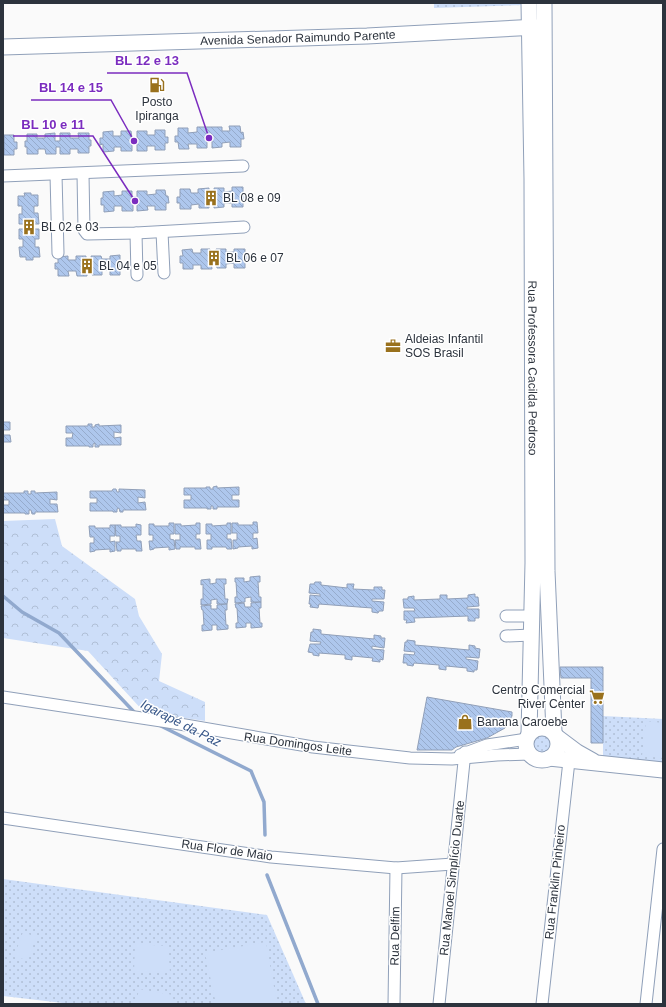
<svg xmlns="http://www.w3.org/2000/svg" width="666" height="1007" font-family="Helvetica,sans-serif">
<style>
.grass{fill:url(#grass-dots)}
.forest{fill:url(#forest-crowns)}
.pitch{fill:#cddef9}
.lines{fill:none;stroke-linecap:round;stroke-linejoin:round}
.stream{stroke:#91a9ce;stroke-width:3.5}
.building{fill:url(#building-back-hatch);stroke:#909fb8}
.street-casing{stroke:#90a0b9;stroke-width:13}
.secondary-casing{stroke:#90a0b9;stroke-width:17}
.street{stroke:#fff;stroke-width:11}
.secondary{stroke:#fff;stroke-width:15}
.labels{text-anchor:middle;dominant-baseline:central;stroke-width:3;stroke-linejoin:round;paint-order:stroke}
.street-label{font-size:12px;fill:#2c333d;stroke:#fff}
.poi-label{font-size:12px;fill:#2c333d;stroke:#fff;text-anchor:start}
.water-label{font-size:13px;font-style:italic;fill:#375688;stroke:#fff}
.leader{fill:none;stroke:#7b2cbf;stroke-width:1.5}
.callout-dot{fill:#7b2cbf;stroke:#fff;stroke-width:1.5}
.callout-label{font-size:13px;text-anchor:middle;font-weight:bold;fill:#7b2cbf;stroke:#fff;stroke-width:3;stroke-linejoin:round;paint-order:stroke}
</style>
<defs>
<pattern id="grass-dots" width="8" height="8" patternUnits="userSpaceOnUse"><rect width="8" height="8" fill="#cddef9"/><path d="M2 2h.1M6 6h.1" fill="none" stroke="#b0bfd6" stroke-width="1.8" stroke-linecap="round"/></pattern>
<pattern id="forest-crowns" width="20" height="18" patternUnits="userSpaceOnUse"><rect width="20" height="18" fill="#cddef9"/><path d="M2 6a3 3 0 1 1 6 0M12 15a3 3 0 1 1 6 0" fill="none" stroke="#b0bfd6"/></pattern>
<pattern id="building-back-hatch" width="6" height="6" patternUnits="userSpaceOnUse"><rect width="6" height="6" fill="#aec7ed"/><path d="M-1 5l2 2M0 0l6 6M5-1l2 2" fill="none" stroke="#96abcc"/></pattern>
</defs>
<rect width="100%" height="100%" fill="#fafafa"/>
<g class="grass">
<path d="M434 3H524V5L434 8Z"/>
<path d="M603 716 663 719V762L603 756Z"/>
<circle cx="542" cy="744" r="9"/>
<path d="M3 879 267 915 306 1004H71L3 996Z"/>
</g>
<path class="forest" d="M55 519 62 546 135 599 139 616 162 654 159 681 205 702V721L144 712 88 651 3 638V521Z"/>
<g class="pitch">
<path d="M646 721 663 723V758L642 756Z"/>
<path d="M23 932 36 937 28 960 14 957Z"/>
<path d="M266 942 277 1004H216L205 953Z"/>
<path d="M135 944 168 946 170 973H134Z"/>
<path d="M139 989 173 995 171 1004H136Z"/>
</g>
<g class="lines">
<g class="stream">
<path d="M3 596 22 612 59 633 136 714"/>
<path d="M159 725 251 771 264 802 265 835"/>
<path d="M267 875 318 1004"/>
</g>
</g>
<g class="building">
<path d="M229 126H240L241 133 243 132 244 139H241V147H230V142L222 143V147L212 148V141H207V148H197V144H188L189 149H179L178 142H175V136H178V128H188V133L197 132V127H222V131H230Z"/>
<path d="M155 130H165V137H168V143H165V150H155V146H147V151H137V144H132V151H121V147H114V151L103 152V144L100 145V138H103V132L113 131V136H121V131H131L132 138H137V131H147V135H155Z"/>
<path d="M55 133V141H60V133H70V138H79L78 133H89V140H91V146H89V153H78V149H70V154H60V147H56V154H46L45 149H38V154H27V147H25V141H27V134H37V138H45V134Z"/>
<path d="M4 135H14V142H17V149H14V155H4Z"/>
<path d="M232 187H243V193H245L246 200H243V207H232V203H224V207L214 208V201H209V208H199V204L191 205V209H180V203H177V197H180V189H190L191 193H198V189L209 188V195H215L214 188H224V192L232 191Z"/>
<path d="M156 190H165L166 196H168L169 203H166V210H155V206H147L148 210 137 211V204H133V211H122V206H114V211L104 212V205H101V198H103V192L114 191V196L122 195V191H132V197H137V191H147V195L156 194Z"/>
<path d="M24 193H31V195H38V206H34V213H38L39 224H32V229H39V239H35V247H39L40 257H33V260H26V257H20L19 247H23V239H19V229H25V224H19V214H22V206H18V196H25Z"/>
<path d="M192 249 193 253H201V249H210V254H216V249H226V252H234V249H245V254H248V261H245V268H234V263L226 264V268H217L216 262H211L212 269H201V265H193V269H183V263H180V256H183L182 250Z"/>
<path d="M120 255V275H110V270H102V275H92V268H87V276H77L76 271H68L69 276H58V269H55V263H58V257L68 256V260H76V256H86V260H92L91 256H101L102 259H110V256Z"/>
<path d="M3 422H10V430H3V435H10L11 442H3Z"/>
<path d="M88 424H92V427H95V425L99 424V426L121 425V433L114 432V438L121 437V445H99V447H95V443L93 444V447H89V446H66V438H72L73 433H66V426H88Z"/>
<path d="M217 486V488L239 487V495H232V500H239V507H217V509H213V506H211V509H207V508H184V500H191V495H184V488H206V487H210V489H213V487Z"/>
<path d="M113 489H116L117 492H119V489L145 490V498L138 497V503L145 502 146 510H123V512H120L119 508 117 509V512H113V511H90V503H97V498H90V491H112Z"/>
<path d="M24 491H28V494H31V491H35V493L57 492V500L50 499V504H57L58 512H35V514H32L31 510H29V514H25V513H3V505H9V500H3V493H24Z"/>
<path d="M253 522H257L258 533H253V539L257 538 258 548 252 549V546L238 547V548L233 549V540H237V533H232V523H238V525H253Z"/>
<path d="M169 523H174V534H170V539L174 540 175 549 169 550V547L154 548V549L150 550 149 541H153V535H149V524H154V526H169Z"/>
<path d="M196 523H200V534H196V539H200L201 549H195V547H180V549H176L175 540H180V534H175V524H181V526L196 525Z"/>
<path d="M227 523H231V534H227V539H231L232 549H227L226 547H212V549H207V540H211V534H206V524H212V526L227 525Z"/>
<path d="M136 524 141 525V535H136L137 541H141L142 551H136V549H121V551H117L116 542H120V536H116L115 525H121V527H136Z"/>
<path d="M110 525H115V536H110V542L115 541V551L110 552V549L95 550V551L90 552V543H94V537H90L89 526H95V528H110Z"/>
<path d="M260 576V582H258L259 597H261V602H251V597L245 598V602L235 603V597H237L236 582H235V578H244V582L250 581V577Z"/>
<path d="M210 579V584L216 583V579H226V584H224L225 599H228L227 604H217V599L211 600V604L201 605V599H203V584L201 585V580Z"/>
<path d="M315 582H321V585L347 588V584H354L353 589 374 590V587H382V590H385L384 599H372V601L384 602 383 611H379L378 613 372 612V608L319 604 318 608 310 607 311 604H309L310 595 320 596V594L309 593 310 584H314Z"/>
<path d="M475 594V597H478L479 606 467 607V609H479V618H475V621H468V616L414 618 415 622 406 623 407 620H404V611H415L414 608H404L403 599H408V597L414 596V600L440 599V595H447V599L468 598V595Z"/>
<path d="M261 602V608H259L260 623H262V627L251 628V623H246V627L236 628V623H238L237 608H236L235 604 244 603 245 607H251V603Z"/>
<path d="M227 604V610H225L226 625H228V629L217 630V625H212V630L202 631V625H204L203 610H202L201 606 211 605V609H217V605Z"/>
<path d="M313 629 321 630V634L374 639V635L381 636V638H385L384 648 372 646V649L384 650 383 660 380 659V662L372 661 373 658 352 656V660L345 659V655L319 653V656L313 655V653L308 652 310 644H320L321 642 310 641 311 632H313Z"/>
<path d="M407 640 415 641V645L469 650V645L475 646V648L480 649 479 658 466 657V659L478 661 477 670H474V672L467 671V668L446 666V670L439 669V665L414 663 413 666 407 665V663H403L404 654 414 655 415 652 404 651 405 642H407Z"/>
<path d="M560 667H603V743H591V678H561Z"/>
<path d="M427 697 512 712V716L505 728 487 738 456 747 452 750H417Z"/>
</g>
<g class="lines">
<g class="street-casing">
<g id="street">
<path d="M83 174 84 230 87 234 136 233 244 227"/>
<path d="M56 175 58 253"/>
<path d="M3 176 243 166"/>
<path d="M162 232 164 273"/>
<path d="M136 233 137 275"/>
<path d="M506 616H532"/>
<path d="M506 636 532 635"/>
<path d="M3 697 168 722 313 747 410 758 452 759 497 755 530 754"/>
<path d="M460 755 487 745 527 739"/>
<path d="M3 818 271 857 396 868 453 864"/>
<path d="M394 1004 396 868"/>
<path d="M439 1004 465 752"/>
<path d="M542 1004 569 761"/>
<path d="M646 1004 663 849"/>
</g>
</g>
<g class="secondary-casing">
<g id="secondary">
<path id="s1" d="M529 3 532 179 533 563 529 734"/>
<path d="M544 3 547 571 554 732"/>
<path id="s2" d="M3 47 367 36 538 27"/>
<circle cx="542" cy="744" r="16"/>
<path d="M557 737 577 752 593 761"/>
<path d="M549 758 663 770"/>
</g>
</g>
<use href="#street" class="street"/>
<use href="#secondary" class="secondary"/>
</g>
<defs>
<g id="fuel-bare" transform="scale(1.2)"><path d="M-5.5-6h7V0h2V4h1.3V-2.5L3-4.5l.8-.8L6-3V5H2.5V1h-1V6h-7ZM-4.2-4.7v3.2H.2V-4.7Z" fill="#99711d" stroke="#fff" stroke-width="2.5" paint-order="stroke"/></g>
<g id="building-bare" transform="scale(1.2)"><path d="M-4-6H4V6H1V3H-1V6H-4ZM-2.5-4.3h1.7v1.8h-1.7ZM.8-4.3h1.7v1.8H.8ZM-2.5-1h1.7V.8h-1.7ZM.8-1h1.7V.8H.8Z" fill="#99711d" stroke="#fff" stroke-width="2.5" paint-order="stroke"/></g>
<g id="office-bare" transform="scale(1.2)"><path d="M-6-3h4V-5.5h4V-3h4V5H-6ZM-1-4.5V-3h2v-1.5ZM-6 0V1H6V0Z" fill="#99711d" stroke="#fff" stroke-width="2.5" paint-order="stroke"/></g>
<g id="supermarket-bare" transform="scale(1.2)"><path d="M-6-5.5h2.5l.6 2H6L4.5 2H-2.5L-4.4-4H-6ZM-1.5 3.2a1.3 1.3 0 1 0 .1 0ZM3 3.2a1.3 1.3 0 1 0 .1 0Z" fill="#99711d" stroke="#fff" stroke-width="2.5" paint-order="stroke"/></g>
<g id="shop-bare" transform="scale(1.2)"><path d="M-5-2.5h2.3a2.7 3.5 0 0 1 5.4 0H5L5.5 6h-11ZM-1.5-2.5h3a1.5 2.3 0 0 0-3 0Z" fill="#99711d" stroke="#fff" stroke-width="2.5" paint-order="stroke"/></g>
</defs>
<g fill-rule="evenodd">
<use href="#fuel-bare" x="157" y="85"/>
<use href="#building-bare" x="211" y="198"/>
<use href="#building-bare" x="29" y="227"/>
<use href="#building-bare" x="214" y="258"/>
<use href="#building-bare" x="87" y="266"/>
<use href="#office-bare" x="393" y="346"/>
<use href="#supermarket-bare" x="597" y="697"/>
<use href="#shop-bare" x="465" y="722"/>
</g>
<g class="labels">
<g class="street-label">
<text stroke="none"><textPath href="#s2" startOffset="295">Avenida Senador Raimundo Parente</textPath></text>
<text stroke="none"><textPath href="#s1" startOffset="365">Rua Professora Cacilda Pedroso</textPath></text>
<text transform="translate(298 744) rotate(8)">Rua Domingos Leite</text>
<text transform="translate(227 850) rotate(8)">Rua Flor de Maio</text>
<text transform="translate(452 878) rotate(-84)">Rua Manoel Simplício Duarte</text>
<text transform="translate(555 882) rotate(-84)">Rua Franklin Pinheiro</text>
<text transform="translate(395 936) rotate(-89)">Rua Delfim</text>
</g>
<g class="poi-label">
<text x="157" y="102" text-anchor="middle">Posto<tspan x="157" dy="14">Ipiranga</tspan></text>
<text x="223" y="198">BL 08 e 09</text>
<text x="41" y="227">BL 02 e 03</text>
<text x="226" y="258">BL 06 e 07</text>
<text x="99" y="266">BL 04 e 05</text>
<text x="405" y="339">Aldeias Infantil<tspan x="405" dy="14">SOS Brasil</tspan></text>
<text x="585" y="690" text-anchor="end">Centro Comercial<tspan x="585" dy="14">River Center</tspan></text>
<text x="477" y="722">Banana Caroebe</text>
</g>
<g class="water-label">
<text transform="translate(181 723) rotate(27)">Igarapé da Paz</text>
</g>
</g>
<path class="leader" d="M209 138L187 73H107M134 141L111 100H31M135 201L93 136H13"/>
<g class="callout-dot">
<circle cx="209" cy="138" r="4"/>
<circle cx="134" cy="141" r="4"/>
<circle cx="135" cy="201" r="4"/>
</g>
<g class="callout-label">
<text x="147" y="65">BL 12 e 13</text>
<text x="71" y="92">BL 14 e 15</text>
<text x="53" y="129">BL 10 e 11</text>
</g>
<rect width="666" height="1007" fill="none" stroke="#2c333d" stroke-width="8"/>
</svg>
